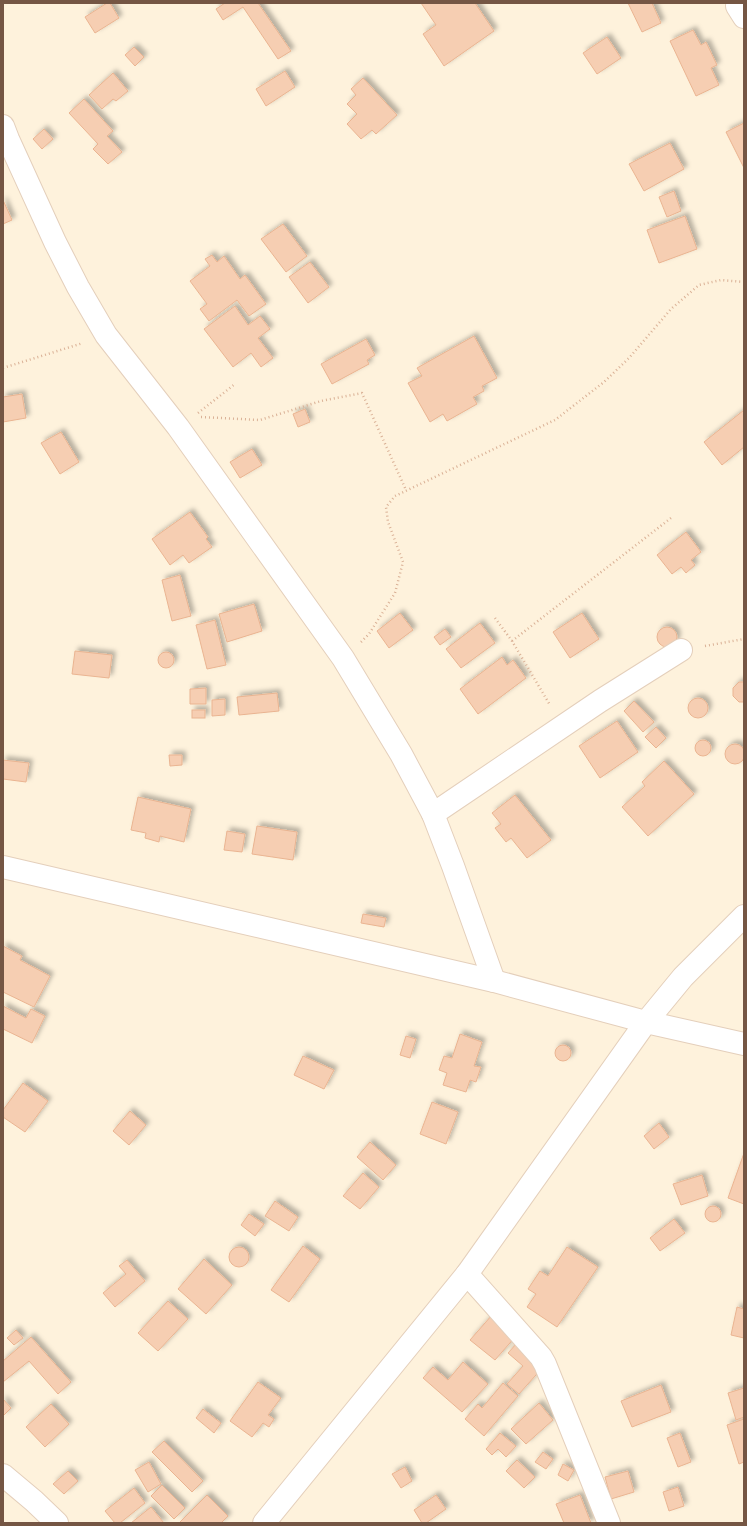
<svg xmlns="http://www.w3.org/2000/svg" width="747" height="1526" font-family="Commissioner,sans-serif">
<style>
.building{fill:#f6ceb2;stroke:#eab491;filter:url(#shadow)}
.lines{fill:none;stroke-linecap:round;stroke-linejoin:round}
.minor-casing{stroke:#e4cfbb;stroke-width:24}
.tertiary-casing{stroke:#e4cfbb;stroke-width:24}
.path{stroke:#dab196;stroke-width:2.5;stroke-dasharray:1 3;stroke-linecap:butt}
.minor{stroke:#fff;stroke-width:22}
.tertiary{stroke:#fff;stroke-width:22}
</style>
<defs>
<filter id="shadow"><feDropShadow dx="3.5" dy="-3.5" stdDeviation="2" flood-color="#0004"/></filter>
</defs>
<rect width="100%" height="100%" fill="#fef2dc"/>
<g class="building">
<path d="M107 3H110L119 18 95 33 85 17Z"/>
<path d="M225 3H258L291 51 278 59 243 7 223 20 216 9Z"/>
<path d="M421 3H475L494 31 444 66 423 34 436 25Z"/>
<path d="M628 3H652L661 23 642 32Z"/>
<path d="M693 30 701 45 706 42 717 65 711 68 719 85 696 96 670 41Z"/>
<path d="M607 37 621 58 597 74 583 53Z"/>
<path d="M134 47 144 57 135 66 125 55Z"/>
<path d="M285 71 295 87 266 106 256 89Z"/>
<path d="M113 73 128 91 116 101 113 99 102 109 89 95Z"/>
<path d="M363 78 397 115 376 134 372 130 361 139 347 124 357 114 347 104 356 95 351 89Z"/>
<path d="M84 99 113 131 107 136 122 152 108 164 93 149 98 144 69 113Z"/>
<path d="M744 123V168L726 132Z"/>
<path d="M44 129 53 139 42 149 33 139Z"/>
<path d="M670 143 684 169 644 191 629 164Z"/>
<path d="M674 191 681 211 667 217 659 197Z"/>
<path d="M3 200 12 220 3 224Z"/>
<path d="M685 216 697 249 659 263 647 230Z"/>
<path d="M283 224 307 256 286 272 261 239Z"/>
<path d="M212 255 217 262 224 256 240 279 245 275 266 304 249 316 237 300 209 321 200 309 207 304 190 281 210 266 205 259Z"/>
<path d="M310 262 329 287 308 303 289 277Z"/>
<path d="M235 306 248 325 260 316 270 329 258 338 273 358 261 367 251 353 233 367 204 329Z"/>
<path d="M474 336 497 378 482 386 484 391 473 397 477 404 447 421 443 414 430 422 408 383 422 376 417 368Z"/>
<path d="M366 339 375 355 367 360 369 364 332 384 321 364Z"/>
<path d="M22 394 26 418 3 422V397Z"/>
<path d="M305 409 310 422 298 427 293 414Z"/>
<path d="M744 410V447L722 465 704 442Z"/>
<path d="M61 432 79 462 60 474 41 443Z"/>
<path d="M252 449 262 465 240 478 230 462Z"/>
<path d="M190 512 208 537 206 539 212 547 189 563 183 555 170 565 152 539Z"/>
<path d="M686 532 701 552 691 560 695 565 686 573 681 567 672 574 657 555Z"/>
<path d="M180 575 191 616 172 621 162 580Z"/>
<path d="M254 604 262 631 227 642 219 614Z"/>
<path d="M400 613 413 630 389 648 377 631Z"/>
<path d="M582 613 599 639 570 658 553 632Z"/>
<path d="M215 620 226 665 207 669 196 625Z"/>
<path d="M480 623 495 643 461 668 446 649Z"/>
<circle cx="667" cy="637" r="10"/>
<path d="M445 629 451 637 440 645 434 637Z"/>
<path d="M75 651 112 655 109 678 72 674Z"/>
<circle cx="166" cy="660" r="8"/>
<path d="M502 657 507 665 513 660 526 678 478 714 460 689Z"/>
<path d="M739 682H744V702H739L733 696V688Z"/>
<path d="M206 688V704H190V689Z"/>
<path d="M277 693 279 711 239 715 237 697Z"/>
<circle cx="698" cy="708" r="10"/>
<path d="M225 699V715L212 716V700Z"/>
<path d="M634 701 654 722 643 732 624 711Z"/>
<rect x="192" y="710" width="13" height="8"/>
<path d="M617 721 638 752 600 778 579 746Z"/>
<path d="M656 727 666 738 656 748 645 737Z"/>
<circle cx="703" cy="748" r="8"/>
<circle cx="735" cy="754" r="10"/>
<path d="M169 755H182V765L170 766Z"/>
<path d="M3 760 29 763 26 782 3 779Z"/>
<path d="M664 761 694 794 648 836 622 807 645 786 642 782Z"/>
<path d="M515 795 551 840 527 858 511 838 506 842 495 828 501 824 492 813Z"/>
<path d="M138 797 191 809 184 842 160 836 159 842 145 838 146 833 131 830Z"/>
<path d="M257 826 297 832 293 860 252 854Z"/>
<path d="M227 831 245 834 242 852 224 850Z"/>
<path d="M363 914 386 918 384 927 361 923Z"/>
<path d="M3 946 22 956 20 960 50 976 34 1007 3 992Z"/>
<path d="M3 1006 26 1018 31 1009 45 1016 32 1043 3 1029Z"/>
<path d="M460 1034 482 1042 474 1066 481 1067 476 1082 470 1080 466 1092 443 1085 447 1073 439 1070 444 1056 452 1058Z"/>
<path d="M406 1036 416 1039 410 1058 400 1055Z"/>
<circle cx="563" cy="1053" r="8"/>
<path d="M303 1056 334 1070 324 1089 294 1075Z"/>
<path d="M23 1083 48 1101 25 1132 3 1117V1110Z"/>
<path d="M432 1102 458 1112 446 1144 420 1134Z"/>
<path d="M130 1111 146 1125 129 1145 113 1131Z"/>
<path d="M659 1123 669 1137 654 1149 644 1136Z"/>
<path d="M370 1142 396 1165 383 1180 357 1157Z"/>
<path d="M744 1153V1204L728 1198Z"/>
<path d="M363 1173 379 1187 360 1209 343 1196Z"/>
<path d="M702 1175 708 1196 681 1205 673 1184Z"/>
<path d="M275 1201 298 1217 289 1231 265 1216Z"/>
<circle cx="713" cy="1214" r="8"/>
<path d="M249 1214 264 1224 255 1236 241 1225Z"/>
<path d="M674 1219 685 1233 660 1251 650 1238Z"/>
<path d="M303 1246 320 1259 289 1302 271 1290Z"/>
<path d="M567 1247 598 1267 557 1327 527 1307 536 1294 528 1289 540 1271 548 1276Z"/>
<circle cx="239" cy="1257" r="10"/>
<path d="M204 1259 232 1285 206 1314 178 1289Z"/>
<path d="M127 1260 145 1281 115 1307 103 1293 126 1274 119 1266Z"/>
<path d="M168 1301 188 1319 158 1351 138 1333Z"/>
<path d="M737 1307 744 1309V1338L731 1335Z"/>
<path d="M492 1315 516 1336 495 1360 470 1340Z"/>
<path d="M16 1330 23 1338 14 1345 7 1338Z"/>
<path d="M31 1337 71 1382 58 1394 29 1361 3 1382V1361Z"/>
<path d="M517 1343 544 1366 519 1394 507 1384 523 1366 508 1353Z"/>
<path d="M463 1362 488 1384 462 1412 423 1378 433 1367 448 1380Z"/>
<path d="M258 1382 281 1398 268 1415 274 1419 269 1427 263 1423 252 1437 230 1421Z"/>
<path d="M503 1383 518 1396 484 1436 465 1419 478 1404 482 1408Z"/>
<path d="M661 1385 671 1412 632 1427 621 1401Z"/>
<path d="M744 1388V1417L736 1420 728 1393Z"/>
<path d="M3 1399 11 1408 3 1416Z"/>
<path d="M539 1403 553 1420 526 1444 511 1429Z"/>
<path d="M51 1404 69 1424 45 1447 26 1427Z"/>
<path d="M203 1409 221 1423 214 1433 196 1418Z"/>
<path d="M744 1419V1462L739 1464 727 1425Z"/>
<path d="M500 1433 516 1446 506 1457 498 1449 492 1455 486 1449Z"/>
<path d="M680 1433 691 1462 678 1467 667 1438Z"/>
<path d="M164 1441 203 1481 192 1492 152 1452Z"/>
<path d="M543 1452 553 1459 546 1469 535 1462Z"/>
<path d="M517 1460 535 1477 524 1488 506 1471Z"/>
<path d="M149 1462 161 1484 148 1492 135 1470Z"/>
<path d="M563 1464 574 1470 568 1481 558 1475Z"/>
<path d="M405 1467 412 1481 401 1488 392 1474Z"/>
<path d="M68 1471 78 1481 64 1494 53 1484Z"/>
<path d="M628 1471 634 1492 611 1499 605 1477Z"/>
<path d="M162 1485 185 1508 174 1519 151 1496Z"/>
<path d="M678 1487 684 1506 669 1511 663 1492Z"/>
<path d="M134 1488 145 1503 120 1523H115L105 1511Z"/>
<path d="M207 1495 228 1516 221 1523H179Z"/>
<path d="M436 1495 446 1509 426 1523H422L414 1510Z"/>
<path d="M580 1495 591 1523H564L556 1504Z"/>
<path d="M151 1507 164 1523H131Z"/>
</g>
<g class="lines">
<g class="minor-casing">
<g id="minor">
<path d="M737 6 744 17"/>
<path d="M3 126 8 139 55 242 78 287 106 335 178 427 343 658 401 754 433 814 453 866 494 981"/>
<path d="M433 814 600 701 681 650"/>
<path d="M467 1274 541 1357 545 1364 609 1523"/>
<path d="M3 1475 34 1501 57 1523"/>
<path d="M264 1523 467 1274 646 1022 744 1044"/>
</g>
</g>
<g class="tertiary-casing">
<path id="tertiary" d="M3 867 494 981 646 1022 683 977 744 916"/>
</g>
<g class="path">
<path d="M3 368 83 343"/>
<path d="M198 413 235 384"/>
<path d="M201 417 260 420 321 401 362 393 406 490"/>
<path d="M495 618 512 641 550 705"/>
<path d="M512 641 671 518"/>
<path d="M361 642 369 634 395 593 403 562 388 522 386 507 395 496 555 420 604 382 629 358 671 309 699 285 721 280 744 282"/>
<path d="M705 646 744 639"/>
</g>
<use href="#minor" class="minor"/>
<use href="#tertiary" class="tertiary"/>
</g>
<rect width="747" height="1526" fill="none" stroke="#755644" stroke-width="8"/>
</svg>
